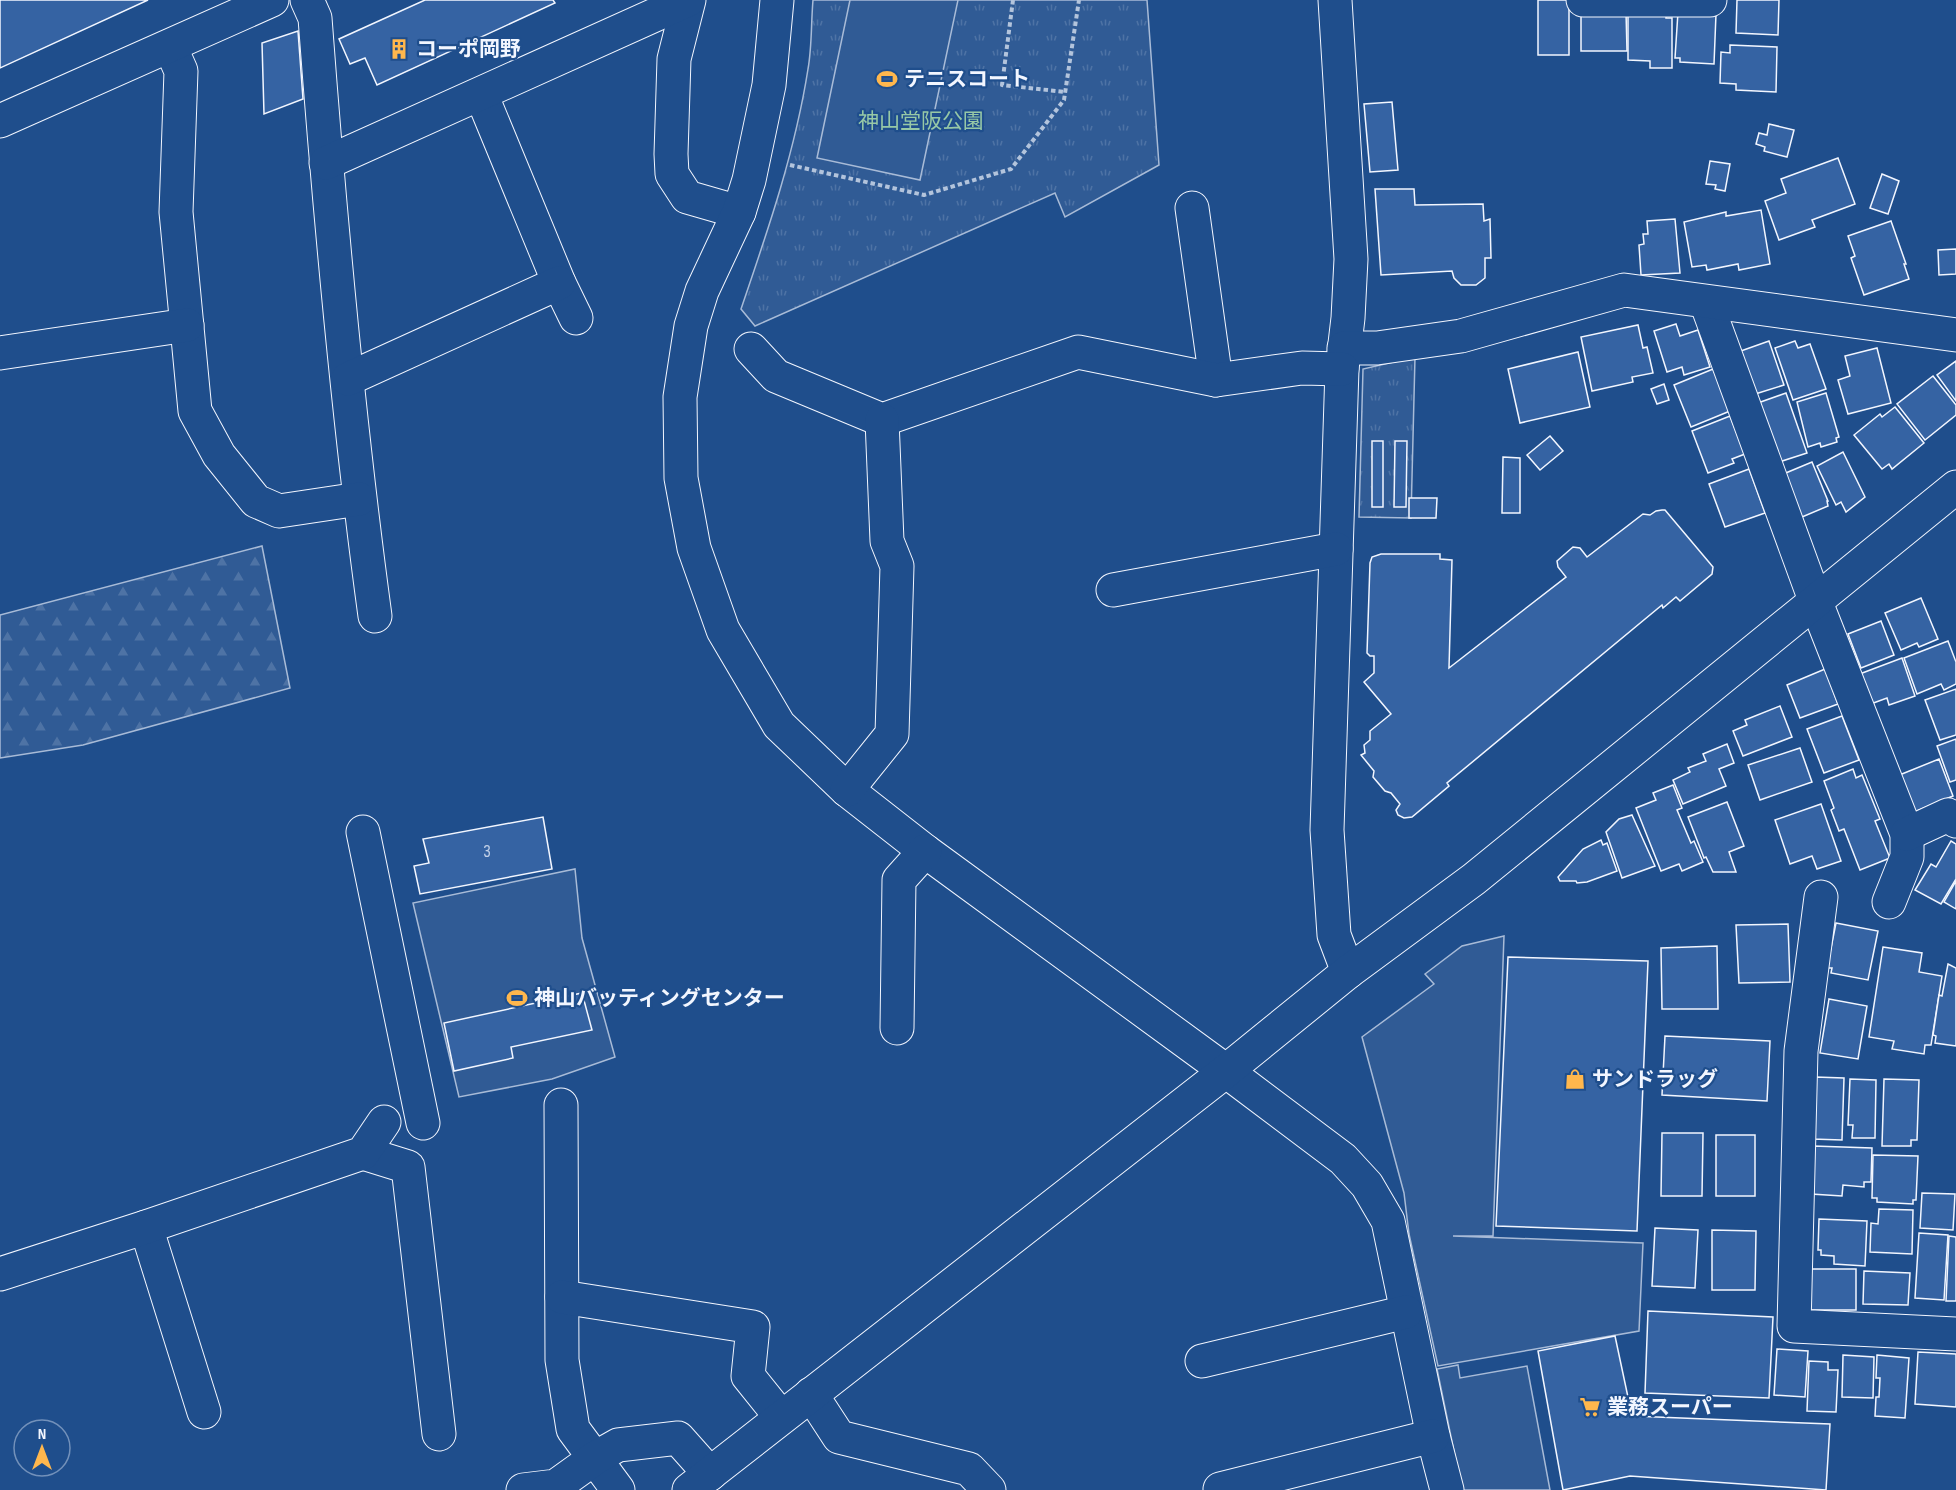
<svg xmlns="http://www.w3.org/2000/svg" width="1956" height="1490" font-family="'Sofia Sans Condensed','Noto Sans JP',sans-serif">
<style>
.forest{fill:url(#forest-firs);stroke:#a8bbd7;stroke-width:1.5}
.park{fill:url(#park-tufts);stroke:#a8bbd7;stroke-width:1.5}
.built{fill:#305b95;stroke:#a8bbd7;stroke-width:1.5}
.building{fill:#3563a3;stroke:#f2f6ff;stroke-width:1.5}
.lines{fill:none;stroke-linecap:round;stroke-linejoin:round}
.minor-casing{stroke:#f2f6ff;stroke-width:35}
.path{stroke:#b3c4dc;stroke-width:4;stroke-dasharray:4.5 3;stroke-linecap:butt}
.minor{stroke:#1f4e8c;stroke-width:33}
.labels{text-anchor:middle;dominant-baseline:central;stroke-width:4.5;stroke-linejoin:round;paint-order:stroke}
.number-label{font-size:18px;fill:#c3d1e8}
.poi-label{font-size:21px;font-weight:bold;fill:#f2f6ff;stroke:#1f4e8c;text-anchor:start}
.park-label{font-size:21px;fill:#97c8a6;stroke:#1f4e8c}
</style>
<defs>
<pattern id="forest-firs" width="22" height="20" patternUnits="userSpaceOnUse" patternTransform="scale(1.5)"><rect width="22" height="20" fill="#305b95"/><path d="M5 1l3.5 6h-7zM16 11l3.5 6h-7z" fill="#4e73a5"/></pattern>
<pattern id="park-tufts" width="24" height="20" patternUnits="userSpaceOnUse" patternTransform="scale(1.5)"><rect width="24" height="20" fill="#305b95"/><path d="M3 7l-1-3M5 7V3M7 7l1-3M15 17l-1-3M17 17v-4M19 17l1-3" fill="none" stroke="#4e73a5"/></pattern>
</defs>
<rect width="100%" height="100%" fill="#1f4e8c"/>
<path class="forest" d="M262 546 290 688 83 745 0 758V615Z"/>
<g class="park">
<path d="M813 0H1147L1159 165 1065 217 1055 193 755 326 741 309C768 230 795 152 808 69 812 47 811 23 813 0Z"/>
<path d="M1415 357 1411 518 1359 517 1363 369Z"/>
</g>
<g class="built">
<path d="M850 0H958L920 180 817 158Z"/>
<path d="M575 869 582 938 615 1057 552 1079 459 1097 413 903Z"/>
<path d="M1504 936 1493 1236H1453L1643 1243 1639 1331 1438 1366 1409 1234 1404 1193 1362 1037 1434 984 1425 974 1462 946Z"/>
<path d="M1458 1365 1460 1378 1527 1366 1550 1490H1462L1437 1369Z"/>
</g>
<g class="building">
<path d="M0 0H148L0 68Z"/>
<path d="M425 0H553L555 3 377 85 365 58 350 64 339 39Z"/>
<rect x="1538" y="0" width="31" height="55"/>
<path d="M1737 0H1779L1778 35 1736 33Z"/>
<path d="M1581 12H1626L1627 51H1581Z"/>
<path d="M1628 12H1666V18H1672V68H1650V61L1628 60Z"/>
<path d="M1678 12 1716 14 1714 64 1680 62V58H1675Z"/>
<path d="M298 31 303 99 264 114 262 43Z"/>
<path d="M1730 45 1777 47 1776 92 1736 90V84L1720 83 1721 52 1730 53Z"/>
<path d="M1392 102 1398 170 1370 172 1364 104Z"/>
<path d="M1769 124 1794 130 1787 157 1764 151 1765 147 1756 144 1759 133 1767 135Z"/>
<path d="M1838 158 1855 204 1812 220 1815 227 1779 240 1765 201 1786 193 1781 179Z"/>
<path d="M1710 161 1730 164 1725 191 1715 189 1716 185 1706 184Z"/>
<path d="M1882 174 1899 181 1888 214 1870 208Z"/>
<path d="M1375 189H1414L1415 205 1483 204 1484 221 1490 219 1491 258H1485V278L1476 285H1461L1454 278 1452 271 1381 275Z"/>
<path d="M1761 210 1770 264 1739 270 1738 264 1707 270 1706 265 1692 267 1684 222 1726 212V216Z"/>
<path d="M1675 219 1680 273 1641 275 1639 245 1644 244 1643 234H1648L1647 221Z"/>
<path d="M1891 221 1906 264H1904L1909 279 1864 295 1851 258 1855 256 1848 236Z"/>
<path d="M1956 249V274L1939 275 1938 250Z"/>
<path d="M1676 324 1680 336 1698 330 1710 367 1684 375 1682 367 1667 372 1654 331Z"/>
<path d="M1638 325 1643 348 1647 347 1653 373 1632 377 1633 382 1592 391 1581 337Z"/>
<path d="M1769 341 1784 385 1752 395 1738 352Z"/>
<path d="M1795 341 1798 348 1810 344 1826 389 1793 400 1775 348Z"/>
<path d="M1877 348 1891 403 1848 414 1838 380 1850 376 1845 356Z"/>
<path d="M1578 352 1590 407 1520 423 1508 369Z"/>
<path d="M1956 361V401L1937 375Z"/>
<path d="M1713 369 1730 411 1691 427 1674 385Z"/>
<path d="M1933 376 1956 405V415L1925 440 1897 404Z"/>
<path d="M1664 384 1669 400 1657 404 1651 389Z"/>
<path d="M1786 393 1807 453 1776 463 1755 404Z"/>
<path d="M1826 393 1839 437 1836 438 1837 442 1821 447 1820 443 1808 447 1797 402Z"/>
<path d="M1895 407 1924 443 1892 469 1889 464 1882 469 1854 435 1880 414 1882 417Z"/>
<path d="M1730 416 1745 454 1732 459 1734 463 1708 473 1692 431Z"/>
<path d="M1550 436 1563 451 1540 470 1527 455Z"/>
<rect x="1372" y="441" width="11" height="66"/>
<path d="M1395 441H1407L1406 507H1394Z"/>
<path d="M1843 452 1865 497 1846 512 1841 502 1836 505 1817 466Z"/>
<path d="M1503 457 1520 458V513H1502Z"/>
<path d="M1812 462 1828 501H1827L1828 506 1802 517 1781 475Z"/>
<path d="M1749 469 1765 513 1725 527 1709 484Z"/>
<path d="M1409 498H1437L1436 518H1409Z"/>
<path d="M1662 510H1665L1713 567 1712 574 1680 601 1676 597 1663 608 1662 605 1447 783 1449 786 1412 817 1404 818 1398 815 1396 810 1400 804 1391 793 1385 791 1373 777 1374 771 1361 755 1365 753 1364 745 1370 740V731L1391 714 1364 682 1374 673V656H1370L1367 653 1370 563 1372 557 1381 554H1440V559L1452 560 1449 668 1566 577 1558 567 1557 561 1573 547 1580 548 1587 557 1643 514 1650 515 1656 511Z"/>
<path d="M1921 598 1938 639 1919 647 1917 643 1901 650 1885 613Z"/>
<path d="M1881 621 1894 655 1861 668 1848 634Z"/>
<path d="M1948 641 1956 662V684L1944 690 1941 684 1917 694 1904 658Z"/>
<path d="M1902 658 1915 696 1889 705 1887 698 1868 705 1857 675Z"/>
<path d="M1825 669 1838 704 1800 718 1787 685Z"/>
<path d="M1956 689V735L1940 740 1925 700Z"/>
<path d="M1780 706 1792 737 1743 756 1733 731 1747 725 1745 720Z"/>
<path d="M1842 716 1859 760 1824 773 1807 729Z"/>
<path d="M1956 739V780L1950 782 1937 746Z"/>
<path d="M1727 744 1734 763 1719 769 1726 786 1683 804 1673 780 1690 772 1688 768 1706 761 1703 754Z"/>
<path d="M1800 748 1812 782 1760 800 1748 765Z"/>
<path d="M1939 759 1953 796 1912 813 1897 776Z"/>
<path d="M1853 769 1856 778 1862 775 1880 819 1875 821 1890 858 1860 870 1844 829 1839 831 1831 810 1834 808 1824 781Z"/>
<path d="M1673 785 1682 808 1677 810 1691 843 1694 841 1703 862 1682 871 1679 864 1661 871 1636 808 1656 800 1653 793Z"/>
<path d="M1727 802 1744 846 1729 852 1736 872H1713L1706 857 1704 858 1688 817Z"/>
<path d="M1821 804 1841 861 1817 869 1812 856 1790 864 1775 820Z"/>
<path d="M1632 815 1655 866 1622 878 1606 832 1619 819Z"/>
<path d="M543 817 552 869 420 894 414 866 429 863 423 839Z"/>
<path d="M1601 840 1603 845 1607 843 1617 871 1587 882 1577 883 1576 881H1560L1558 877 1583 849Z"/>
<path d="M1951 841 1956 844V879L1941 904 1915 890 1931 864 1936 867Z"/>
<path d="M1956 881V909L1944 902Z"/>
<path d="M1836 923 1878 931 1868 980 1831 973 1832 968H1827Z"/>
<path d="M1788 924 1790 982 1739 983 1736 925Z"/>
<path d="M1717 946 1718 1009H1662L1661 948Z"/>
<path d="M1883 947 1922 953 1919 972 1942 976 1931 1045H1925L1924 1054 1892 1049 1894 1041 1869 1037Z"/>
<path d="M1508 957 1648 961 1637 1231 1496 1226Z"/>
<path d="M1948 964 1956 968V1046L1935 1043 1936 1036 1933 1035 1939 995 1942 996Z"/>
<path d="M582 993 592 1030 511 1047 513 1058 454 1071 444 1023Z"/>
<path d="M1829 999 1867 1006 1858 1059 1820 1053Z"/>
<path d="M1665 1036 1770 1041 1767 1101 1662 1095Z"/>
<path d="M1815 1077 1844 1078 1842 1140 1812 1139Z"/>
<path d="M1850 1079 1876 1080 1875 1138H1852L1853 1125H1848Z"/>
<path d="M1884 1079 1919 1080 1917 1140H1911V1146H1882Z"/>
<path d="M1662 1133H1703L1702 1196H1661Z"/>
<rect x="1716" y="1135" width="39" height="61"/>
<path d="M1813 1146 1872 1148 1871 1182H1864V1187L1843 1185 1842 1196 1811 1194Z"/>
<path d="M1873 1155 1918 1156 1916 1200H1913V1204L1877 1202V1198H1872Z"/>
<path d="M1922 1193 1955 1194 1953 1230 1920 1228Z"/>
<path d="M1879 1209 1913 1210 1912 1254 1870 1252 1871 1223 1878 1224Z"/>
<path d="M1819 1219 1867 1221 1865 1266 1834 1264V1256L1821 1255V1250H1818Z"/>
<path d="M1655 1228 1698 1230 1695 1288 1652 1286Z"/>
<path d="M1712 1230 1756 1231 1755 1290H1712Z"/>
<path d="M1919 1233 1948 1235 1944 1300 1915 1298Z"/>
<path d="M1949 1236 1956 1237V1301H1946Z"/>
<path d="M1810 1269H1856V1310H1809Z"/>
<path d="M1864 1271 1910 1273 1908 1305 1863 1304Z"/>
<path d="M1648 1311 1773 1317 1769 1398 1645 1393Z"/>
<path d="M1615 1336 1632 1416 1830 1424 1826 1490 1630 1476 1563 1490 1538 1351Z"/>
<path d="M1777 1349 1808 1351 1805 1397 1774 1395Z"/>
<path d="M1918 1352 1956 1354V1407L1915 1404Z"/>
<path d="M1843 1355 1874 1357 1873 1398 1842 1397Z"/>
<path d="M1877 1355 1909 1358 1905 1418 1875 1416 1876 1397H1879L1880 1378H1876Z"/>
<path d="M1809 1361 1828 1362V1370H1838L1836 1412 1807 1411Z"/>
</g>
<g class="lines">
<g class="minor-casing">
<g id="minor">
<path d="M307 0 315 18C330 218 348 418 375 616"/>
<path d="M689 0 674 59 671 154 672 174 687 197 739 212"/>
<path d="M777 0 769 85 749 180 739 212 702 291 691 326 680 397 681 478 694 548 723 630 779 725 847 790 925 851 1226 1071 1343 1159 1367 1185 1388 1221 1433 1436 1447 1490"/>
<path d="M1335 0 1351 259 1348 318 1342 369 1327 830 1334 935 1348 972"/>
<path d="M1583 0H1710"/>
<path d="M170 46 181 71 176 212 195 411 219 455 256 501 279 511 359 499"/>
<path d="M481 94 559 283 576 318"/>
<path d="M0 121 272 0"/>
<path d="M326 163 688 0"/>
<path d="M1192 208 1216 380"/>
<path d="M1706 302 1815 600 1907 834V857L1889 902"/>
<path d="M1344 348H1377L1461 336 1624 290 1956 335"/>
<path d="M751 349 776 376 882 420 1078 352 1216 380 1302 368 1342 369"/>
<path d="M0 353 187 325"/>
<path d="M348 379 559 283"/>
<path d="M1113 590 1336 549"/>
<path d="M847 790 892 734 897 566 887 541 882 420"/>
<path d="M363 832 423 1123"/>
<path d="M1907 834 1948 815 1956 821"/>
<path d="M1821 897 1801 1051 1794 1326 1956 1334"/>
<path d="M897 1028 899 880 925 851"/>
<path d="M561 1105 562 1360 573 1429 618 1490"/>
<path d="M363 1153 408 1167 439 1434"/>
<path d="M146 1227 204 1412"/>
<path d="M0 1274 146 1227 363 1153 384 1122"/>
<path d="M562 1297 753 1327 748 1376 781 1417"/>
<path d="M1202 1361 1406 1312"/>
<path d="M811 1394 839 1437 969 1469 989 1490"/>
<path d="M1220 1489 1433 1436"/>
<path d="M523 1490 556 1486 595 1458 618 1445 678 1438 710 1474"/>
<path d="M689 1490 1226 1071 1348 972 1474 879 1956 487"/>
</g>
</g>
<g class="path">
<path d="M1013 0 1002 85 1065 92"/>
<path d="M790 165 924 195 1011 169 1064 100 1079 0"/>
</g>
<use href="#minor" class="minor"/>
</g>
<defs>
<g id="building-bare" transform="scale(1.62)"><path d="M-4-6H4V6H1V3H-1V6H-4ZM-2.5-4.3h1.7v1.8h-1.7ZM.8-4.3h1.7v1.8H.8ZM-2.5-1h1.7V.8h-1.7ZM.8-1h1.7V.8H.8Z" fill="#ffb74d" stroke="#1f4e8c" stroke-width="2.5" paint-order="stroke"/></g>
<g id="stadium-bare" transform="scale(1.62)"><path d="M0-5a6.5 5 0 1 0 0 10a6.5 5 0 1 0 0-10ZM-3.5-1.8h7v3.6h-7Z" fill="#ffb74d" stroke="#1f4e8c" stroke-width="2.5" paint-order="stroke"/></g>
<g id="shop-bare" transform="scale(1.62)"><path d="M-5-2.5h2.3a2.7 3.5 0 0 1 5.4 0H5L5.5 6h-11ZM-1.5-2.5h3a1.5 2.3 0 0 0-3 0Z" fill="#ffb74d" stroke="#1f4e8c" stroke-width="2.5" paint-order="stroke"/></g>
<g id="supermarket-bare" transform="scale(1.62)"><path d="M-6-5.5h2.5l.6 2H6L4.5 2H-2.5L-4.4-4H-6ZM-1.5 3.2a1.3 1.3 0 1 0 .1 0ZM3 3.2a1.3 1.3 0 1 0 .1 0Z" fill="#ffb74d" stroke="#1f4e8c" stroke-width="2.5" paint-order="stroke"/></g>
</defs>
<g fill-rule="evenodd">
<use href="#building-bare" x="399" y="49"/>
<use href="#stadium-bare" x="887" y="79"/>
<use href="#stadium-bare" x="517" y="998"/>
<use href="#shop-bare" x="1575" y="1079"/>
<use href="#supermarket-bare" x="1590" y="1407"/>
</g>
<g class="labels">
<g class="number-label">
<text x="487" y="851">3</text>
</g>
<g class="poi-label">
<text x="416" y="49">コーポ岡野</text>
<text x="904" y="79">テニスコート</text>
<text x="534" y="998">神山バッティングセンター</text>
<text x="1592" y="1079">サンドラッグ</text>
<text x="1607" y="1407">業務スーパー</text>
</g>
<g class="park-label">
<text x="921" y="121">神山堂阪公園</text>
</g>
</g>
<g transform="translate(42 1448)"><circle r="28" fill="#1f4e8c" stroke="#7391ba" stroke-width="1.5"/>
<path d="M0-4.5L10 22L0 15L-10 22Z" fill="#ffb74d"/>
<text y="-9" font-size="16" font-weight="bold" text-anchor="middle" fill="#f2f6ff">N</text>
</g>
</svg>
